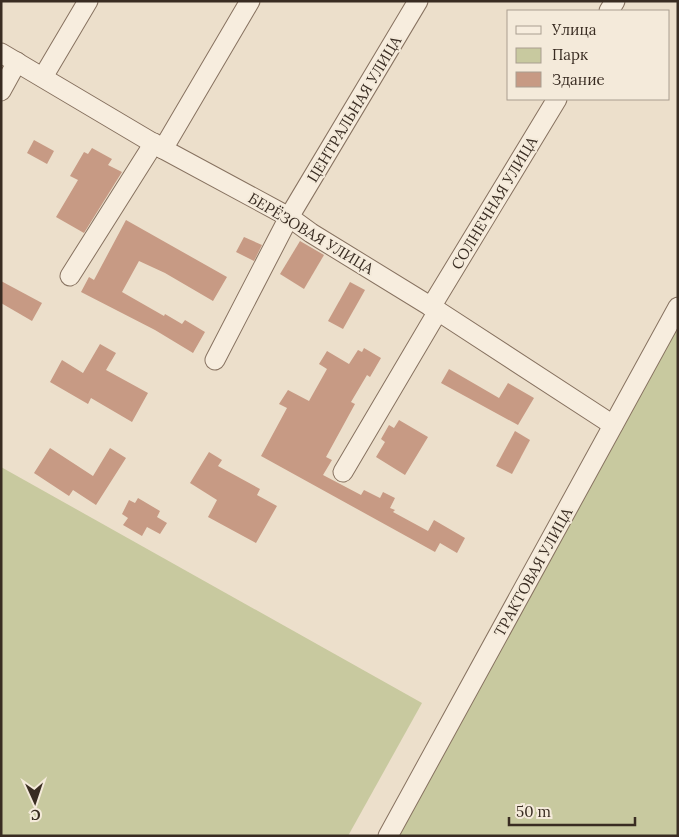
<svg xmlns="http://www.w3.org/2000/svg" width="679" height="837" font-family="Lora,serif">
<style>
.green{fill:#c8c99f}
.building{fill:#c79a84}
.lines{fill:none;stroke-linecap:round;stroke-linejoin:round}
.minor-casing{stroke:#877260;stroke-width:21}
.minor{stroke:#f7edde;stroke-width:19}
.labels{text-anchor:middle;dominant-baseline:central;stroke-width:4;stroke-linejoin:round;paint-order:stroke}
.street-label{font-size:15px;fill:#392c22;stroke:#f4eada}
</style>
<rect width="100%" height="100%" fill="#ecdfcb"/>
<g class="green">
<path d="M678 313V836H396Z"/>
<path d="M1 467 422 703 348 836H1Z"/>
</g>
<g class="building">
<path d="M34 140 54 151 47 164 27 153Z"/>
<path d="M92 148 112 159 108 165 122 172 84 233 56 217 78 180 70 176 84 152 88 154Z"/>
<path d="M126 220 227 277 213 301 165 273 139 261 122 292 164 316 165 314 182 324 185 320 205 332 193 353 155 330 81 292 89 277 94 280Z"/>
<path d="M244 237 262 245 254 261 236 252Z"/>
<path d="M300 241 324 255 304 289 280 274Z"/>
<path d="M1 281 42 303 32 321 1 303Z"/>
<path d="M350 282 365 290 343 329 328 321Z"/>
<path d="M100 344 116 353 106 370 148 393 132 422 91 398 88 404 50 382 62 360 83 373Z"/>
<path d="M364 348 381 358 370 377 367 375 351 402 355 404 326 457 332 460 323 475 361 495 364 490 380 498 383 492 395 498 390 508 395 510 393 512 428 531 434 520 465 538 457 553 440 543 435 552 261 456 287 408 279 404 288 390 309 401 327 369 319 364 327 351 349 364 358 350 362 352Z"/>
<path d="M449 369 499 398 508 383 534 398 518 425 441 383Z"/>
<path d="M399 420 428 437 405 475 376 457 385 442 381 439 389 425 394 428Z"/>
<path d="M515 431 530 440 512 474 496 466Z"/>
<path d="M50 448 93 476 110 448 126 458 96 505 73 490 69 496 34 473Z"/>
<path d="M209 452 222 460 218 466 260 489 257 495 277 506 256 543 208 517 217 500 190 483Z"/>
<path d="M138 498 160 511 157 517 167 523 160 534 147 527 142 536 123 525 128 518 122 514 129 500 135 503Z"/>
</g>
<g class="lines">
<g class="minor-casing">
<g id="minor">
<path d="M609 11 615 1"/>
<path d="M1 53 163 149 289 217 311 233 438 311 613 425"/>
<path d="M43 77 88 1"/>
<path d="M1 91 17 62"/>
<path d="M163 149 250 1"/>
<path d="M70 276 154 143"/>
<path d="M431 307 557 99"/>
<path d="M215 360 289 217 418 1"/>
<path d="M343 472 438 311"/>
<path d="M388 836 678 307"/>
</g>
</g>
<use href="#minor" class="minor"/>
</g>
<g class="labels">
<g class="street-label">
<text transform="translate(354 109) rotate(-59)">ЦЕНТРАЛЬНАЯ УЛИЦА</text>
<text transform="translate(494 203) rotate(-59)">СОЛНЕЧНАЯ УЛИЦА</text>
<text transform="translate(311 233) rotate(31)">БЕРЁЗОВАЯ УЛИЦА</text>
<text transform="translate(533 572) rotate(-61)">ТРАКТОВАЯ УЛИЦА</text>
</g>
</g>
<rect width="679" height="837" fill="none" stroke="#392c22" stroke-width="5"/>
<rect x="507" y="10" width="162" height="90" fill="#f4eada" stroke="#a99e90"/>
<rect x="516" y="26" width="25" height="8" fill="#f7edde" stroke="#a99e90"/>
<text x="552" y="35" font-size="15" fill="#392c22">Улица</text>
<rect x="516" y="48" width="25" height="15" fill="#c8c99f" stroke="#a99e90"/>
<text x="552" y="60" font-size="15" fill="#392c22">Парк</text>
<rect x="516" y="72" width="25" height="15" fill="#c79a84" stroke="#a99e90"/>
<text x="552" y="85" font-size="15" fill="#392c22">Здание</text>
<g transform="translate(35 802) rotate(177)" stroke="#f4eada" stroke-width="4" paint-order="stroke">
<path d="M0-4L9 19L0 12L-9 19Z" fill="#392c22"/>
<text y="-8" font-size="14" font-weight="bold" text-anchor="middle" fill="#392c22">С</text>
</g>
<path d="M509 817v8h126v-8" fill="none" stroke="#392c22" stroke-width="2.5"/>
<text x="516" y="817" font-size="15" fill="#392c22" stroke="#f4eada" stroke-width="4" paint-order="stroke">50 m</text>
</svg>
